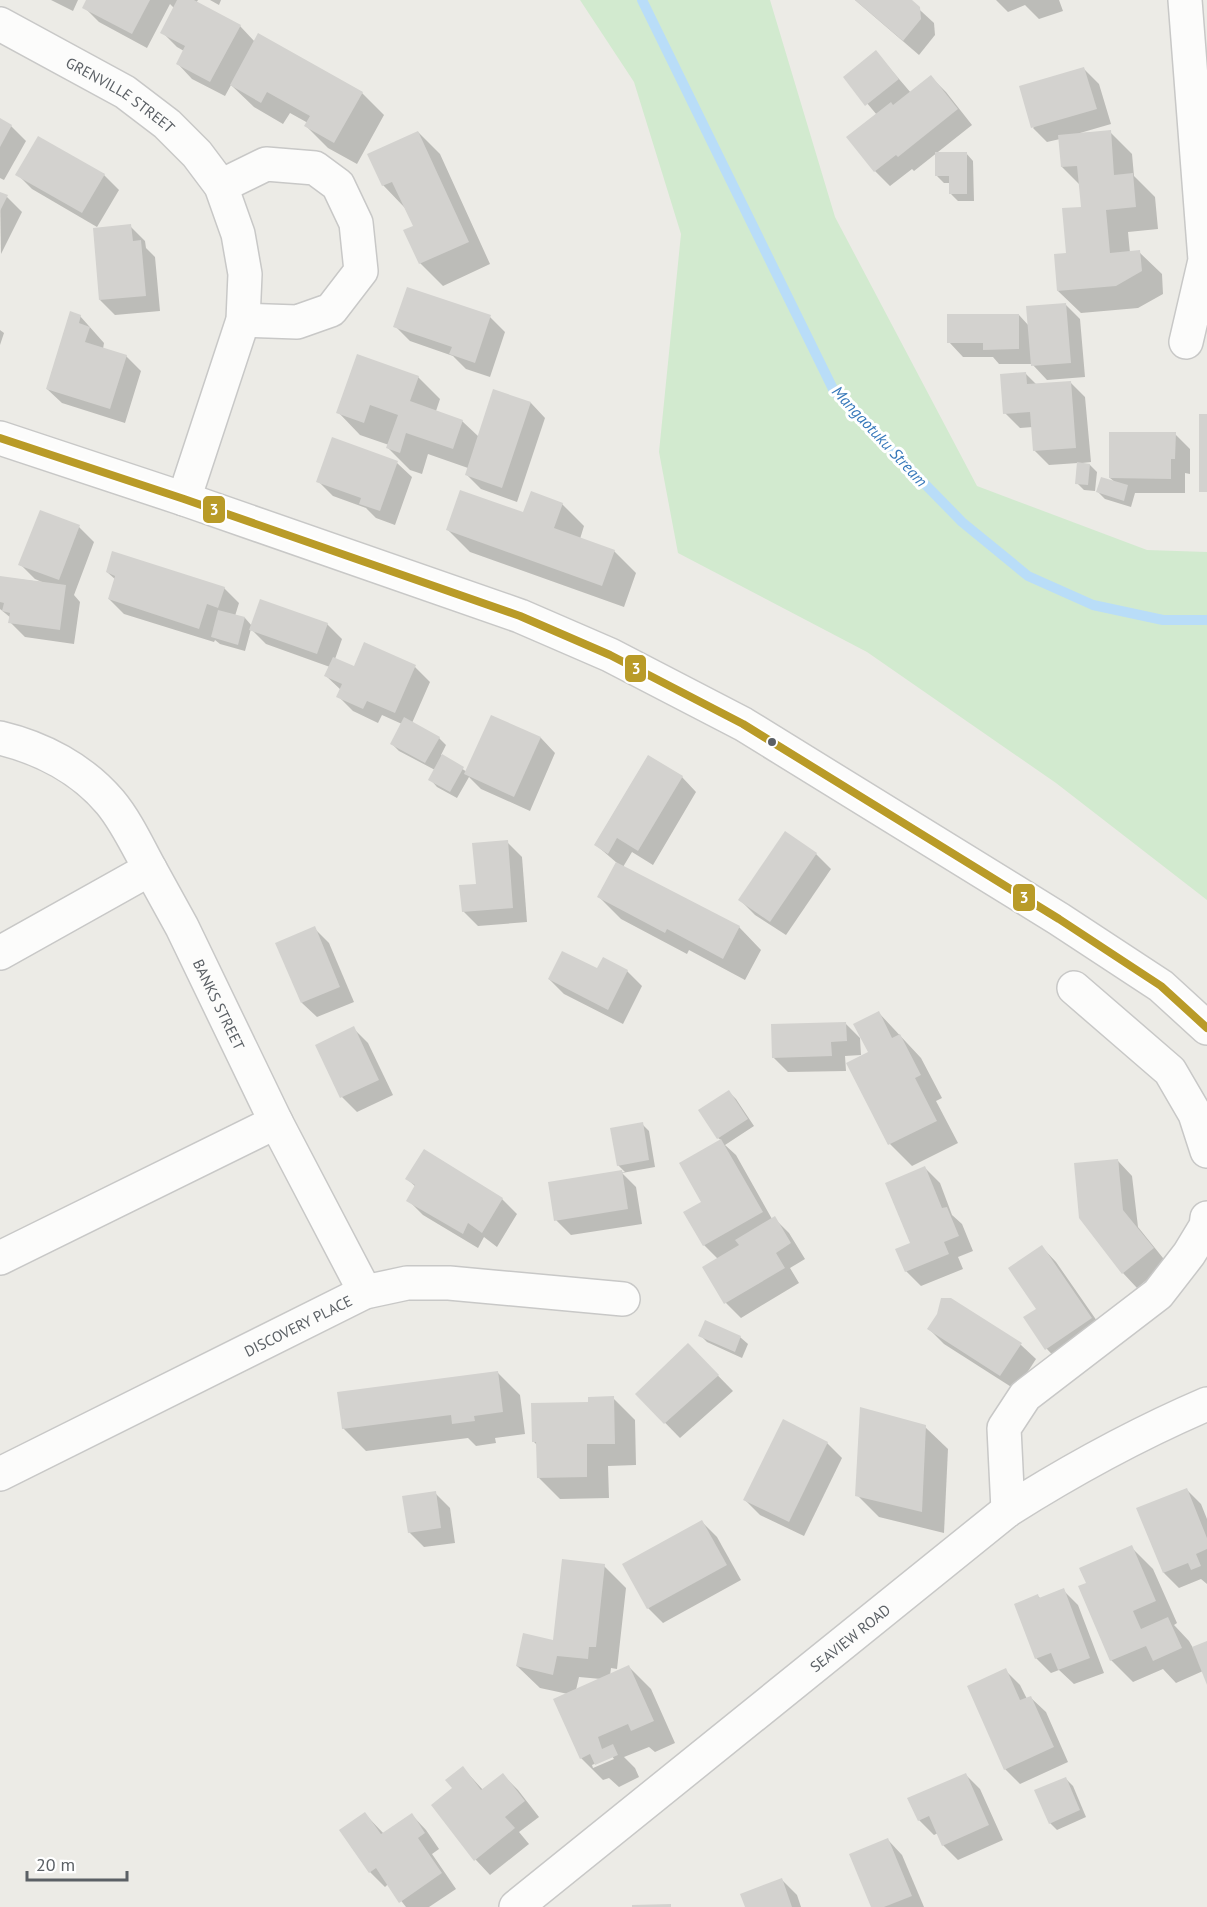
<svg xmlns="http://www.w3.org/2000/svg" width="1207" height="1907" font-family="'PT Sans',sans-serif">
<style>
.green{fill:#d2eacf}
.shadow{fill:#0003;fill-rule:evenodd}
.lines{fill:none;stroke-linecap:round;stroke-linejoin:round}
.stream{stroke:#b9ddf8;stroke-width:10}
.building{fill:#d3d2cf}
.minor-casing{stroke:#c8c8c7;stroke-width:36}
.minor{stroke:#fcfcfb;stroke-width:33}
.bus-1-casing{stroke:#fff;stroke-width:12}
.bus-1{stroke:#b99b28;stroke-width:8}
.bus-dot{fill:#5b6065;stroke:#fff;stroke-width:2}
.labels{text-anchor:middle;dominant-baseline:central;stroke-width:6;stroke-linejoin:round;paint-order:stroke}
.street-label{font-size:15px;fill:#5b6065;stroke:#fff}
.water-label{font-size:16px;font-style:italic;fill:#3778ba;stroke:#fff}
.line-badge{stroke:#fff;stroke-width:2}
.badge-label{font-size:16px;text-anchor:middle;font-weight:bold;fill:#fff}
</style>
<rect width="100%" height="100%" fill="#ecebe6"/>
<path class="green" d="M580 0H770L835 217 977 486 1147 550 1207 552V900L1056 783 867 652 678 553 659 452 681 234 634 82Z"/>
<g class="shadow">
<path d="M51 0H78L73 11Z"/>
<path d="M88 0H198L196 3 240 26 255 42 362 93 384 115 357 164 328 148 306 126 308 123 290 113 283 124 254 107 231 85 225 96 192 79 178 64 184 51 177 47 162 32 175 9 170 4 147 48 99 22 84 7Z"/>
<path d="M210 0H221L219 5Z"/>
<path d="M855 0H909L934 23 935 35 919 55Z"/>
<path d="M996 0H1059L1063 11 1039 19 1025 5 1008 12Z"/>
<path d="M876 52 911 93 931 77 946 92 972 125 914 171 912 169 890 186 875 171 877 115 845 77Z"/>
<path d="M1084 69 1099 84 1111 124 1080 133 1110 132 1132 154 1134 176 1155 197 1158 229 1128 232 1130 253 1139 252 1162 274 1163 294 1138 308 1081 313 1058 291 1083 208 1080 185 1062 167 1060 139 1047 142 1033 128Z"/>
<path d="M0 119 11 126 26 141 4 180 0 178Z"/>
<path d="M418 132 440 154 490 264 443 286 420 263 405 231 415 226 405 208 383 185Z"/>
<path d="M966 153 973 161 974 201H958L951 194V183H944L937 176Z"/>
<path d="M17 174 104 175 119 190 97 227 32 189Z"/>
<path d="M0 193 7 197 22 212 1 254Z"/>
<path d="M130 226 145 241 146 248 155 257 160 311 115 315 100 300Z"/>
<path d="M1065 304 1080 319 1085 377 1047 380 1032 364H999L993 357H963L949 342 1019 315 1029 326Z"/>
<path d="M80 316 104 343 103 349 126 356 141 371 125 423 62 403 47 389Z"/>
<path d="M490 317 505 332 490 377 466 369 453 356 410 341 395 326Z"/>
<path d="M0 330 4 333 0 345Z"/>
<path d="M1026 374 1037 385 1070 382 1085 397 1091 462 1082 463V464L1090 465 1097 472 1095 491 1084 490 1077 483 1078 463 1049 465 1034 450 1033 427 1020 428 1005 413Z"/>
<path d="M418 377 440 399 436 411 462 421 479 437 494 391 531 403 545 418 517 502 481 489 466 474 468 468 428 454 422 474 410 470 388 448 389 445 360 435 338 412Z"/>
<path d="M1175 434 1190 449V474L1185 473V493H1135L1131 507 1105 499 1098 492 1116 483 1110 478Z"/>
<path d="M397 463 412 477 395 525 376 518 366 508 333 496 318 481Z"/>
<path d="M562 504 584 526 580 539 614 551 636 573 624 607 470 552 448 530 524 514Z"/>
<path d="M79 527 94 542 74 595 80 602 74 644 25 637 10 622 11 618 0 609V577L42 582 35 579 20 564Z"/>
<path d="M107 572 224 588 239 603 235 616 245 618 252 626 327 624 342 639 335 659 355 668 415 667 430 682 412 723 439 738 446 745 441 755 467 772 492 717 541 738 555 753 530 811 481 789 469 777 457 798 437 787 430 779 435 770 399 751 392 744 402 724 382 715 378 723 353 711 338 696 341 690 326 676 330 667 266 644 251 629 245 651 220 644 215 640 214 642 124 614 109 599 116 580Z"/>
<path d="M682 777 696 792 653 865 632 852 623 867 739 927 761 950 745 980 689 950 687 954 621 919 599 897 617 863 596 845Z"/>
<path d="M507 842 522 857 527 922 478 926 463 911 477 885Z"/>
<path d="M816 854 831 869 786 935 755 915 740 900Z"/>
<path d="M314 928 329 943 354 1002 317 1017 302 1003Z"/>
<path d="M603 959 627 971 642 986 623 1024 564 994 549 979 598 970Z"/>
<path d="M878 1012 921 1058 942 1098 936 1101 958 1143 912 1166 890 1144 870 1052Z"/>
<path d="M845 1023 860 1038 861 1055 845 1056 846 1071 788 1072 773 1057Z"/>
<path d="M353 1028 368 1043 393 1095 357 1112 342 1097Z"/>
<path d="M729 1092 736 1099 754 1126 725 1145 736 1155 772 1219 774 1218 789 1233 805 1259 790 1268 799 1283 741 1318 726 1303 704 1268 718 1259 704 1245 703 1202 721 1140 718 1138Z"/>
<path d="M642 1124 649 1131 655 1167 622 1173 636 1187 642 1224 571 1235 556 1220 550 1183 625 1172 618 1165Z"/>
<path d="M1118 1161 1132 1176 1138 1227 1167 1263 1137 1288 1123 1273Z"/>
<path d="M925 1168 940 1183 952 1215 962 1224 973 1251 958 1257 963 1269 921 1286 906 1271Z"/>
<path d="M407 1179 502 1199 517 1214 497 1247 484 1237 478 1248 423 1215 408 1200 416 1187Z"/>
<path d="M1042 1247 1056 1262 1106 1334 1061 1364 1047 1349 1025 1318 1038 1309Z"/>
<path d="M929 1329 1021 1345 1036 1359 1016 1390 944 1344Z"/>
<path d="M700 1335 740 1337 748 1344 742 1358 707 1342Z"/>
<path d="M688 1345 733 1391 680 1438 637 1394Z"/>
<path d="M498 1373 520 1395 525 1434 495 1438 496 1443 476 1446 468 1438 366 1451 343 1428Z"/>
<path d="M613 1398 635 1420 636 1465 608 1466 609 1498 560 1499 538 1477 537 1445 533 1441 589 1403Z"/>
<path d="M925 1427 948 1449 944 1533 879 1517 857 1495Z"/>
<path d="M827 1443 842 1458 804 1536 760 1515 745 1500Z"/>
<path d="M1186 1489 1201 1504 1207 1519V1584L1201 1579 1179 1588 1164 1573 1138 1509Z"/>
<path d="M435 1493 450 1508 455 1543 424 1547 409 1532Z"/>
<path d="M702 1522 717 1537 741 1580 663 1623 648 1608 624 1565Z"/>
<path d="M1131 1547 1153 1569 1177 1623 1174 1625 1189 1641 1193 1648 1207 1643V1681L1203 1671 1176 1683 1163 1669 1133 1682 1111 1660 1088 1584Z"/>
<path d="M604 1566 626 1588 617 1669 611 1668 610 1676 629 1667 651 1689 675 1743 655 1752 649 1747 624 1757 635 1768 639 1777 619 1787 609 1778 603 1780 581 1758 568 1694 540 1688 517 1666 555 1641ZM579 1677 601 1679 576 1690ZM612 1756 614 1759 593 1768 592 1765Z"/>
<path d="M1063 1590 1078 1605 1104 1673 1074 1684 1059 1670 1051 1673 1036 1658 1038 1596 1041 1599Z"/>
<path d="M1005 1670 1020 1685 1027 1699 1031 1698 1046 1712 1068 1762 1020 1784 1005 1769Z"/>
<path d="M463 1768 483 1790 503 1775 518 1790 539 1817 519 1832 529 1844 490 1875 476 1860 433 1805 454 1789Z"/>
<path d="M965 1774 980 1789 1003 1840 958 1860 943 1845 938 1833 934 1835 919 1820Z"/>
<path d="M1066 1779 1073 1786 1086 1817 1057 1830 1050 1823Z"/>
<path d="M365 1814 384 1834 412 1815 426 1830 439 1849 432 1854 456 1889 429 1907H406L388 1884 385 1887 370 1872Z"/>
<path d="M888 1840 902 1855 924 1907H872Z"/>
<path d="M782 1880 797 1895 801 1907H746Z"/>
</g>
<g class="lines">
<path class="stream" d="M642 0 834 391 962 522 1028 576 1093 605 1163 620H1207"/>
</g>
<g class="building">
<path d="M86 0H150L132 34 82 8Z"/>
<path d="M177 0H194L241 25 210 82 176 64 185 46 160 33Z"/>
<path d="M855 0H912L920 7 921 19 903 41Z"/>
<path d="M258 33 363 92 334 143 304 126 310 116 267 92 261 103 230 85Z"/>
<path d="M876 50 899 79 865 106 843 77Z"/>
<path d="M1084 67 1097 109 1031 128 1019 86Z"/>
<path d="M931 75 958 109 898 157 896 155 874 172 846 137 891 102 893 105Z"/>
<path d="M0 118 12 125 0 147Z"/>
<path d="M1111 130 1114 175 1133 173 1136 207 1106 210 1110 253 1140 250 1142 271 1116 286 1057 291 1054 254 1066 253 1062 208 1081 207 1077 166 1061 167 1058 135Z"/>
<path d="M418 131 469 242 419 264 403 230 413 226 392 182 382 186 367 154Z"/>
<path d="M38 136 105 174 82 213 15 175Z"/>
<path d="M935 152H967V194H949V176H935Z"/>
<path d="M0 192 8 195 0 211Z"/>
<path d="M131 224 133 241 141 240 146 296 99 300 93 228Z"/>
<path d="M407 287 491 315 475 363 449 354 452 347 393 327Z"/>
<path d="M1066 303 1071 363 1031 366 1026 306Z"/>
<path d="M70 311 81 315 79 323 90 327 85 342 127 355 110 409 46 389Z"/>
<path d="M947 314H1019V349L983 350V343H947Z"/>
<path d="M357 354 419 376 410 401 463 420 453 449 406 433 400 453 386 448 398 415 370 405 364 423 336 413Z"/>
<path d="M1026 372 1027 384 1071 381 1076 448 1033 451 1030 412 1003 414 1000 374Z"/>
<path d="M493 389 531 402 502 488 465 475Z"/>
<rect x="1199" y="414" width="8" height="78"/>
<path d="M1109 432H1176L1175 459H1171V479L1109 478Z"/>
<path d="M332 437 398 461 380 511 359 504 361 498 316 482Z"/>
<path d="M1077 462 1090 464 1088 485 1075 484Z"/>
<path d="M1101 477 1128 485 1124 501 1096 492Z"/>
<path d="M460 490 523 512 531 491 563 503 554 528 615 550 602 586 446 530Z"/>
<path d="M40 510 80 525 59 580 18 565Z"/>
<path d="M112 551 225 587 218 608 207 604 199 629 108 599 115 576 106 572Z"/>
<path d="M0 576 66 585 60 630 8 623 10 613 2 611 4 603 0 602Z"/>
<path d="M260 599 328 623 317 654 249 630Z"/>
<path d="M218 610 245 617 238 645 211 637Z"/>
<path d="M364 642 416 665 395 713 367 701 363 709 336 697 342 684 324 676 333 657 354 666Z"/>
<path d="M491 715 541 737 514 797 464 774Z"/>
<path d="M404 717 440 737 425 763 390 744Z"/>
<path d="M442 754 464 767 450 792 428 780Z"/>
<path d="M648 755 683 776 638 851 617 838 608 854 594 845Z"/>
<path d="M785 831 817 853 770 922 738 900Z"/>
<path d="M508 840 513 908 462 912 459 885 476 884 472 843Z"/>
<path d="M616 862 740 926 723 959 667 929 665 933 597 897Z"/>
<path d="M315 926 340 987 301 1003 275 943Z"/>
<path d="M562 951 597 968 603 957 628 970 608 1010 548 979Z"/>
<path d="M879 1011 892 1038 900 1034 921 1075 915 1078 937 1121 888 1145 846 1063 868 1052 853 1024Z"/>
<path d="M846 1022 847 1041 831 1042 832 1056 772 1058 771 1024Z"/>
<path d="M354 1026 379 1080 340 1098 315 1045Z"/>
<path d="M729 1090 748 1119 717 1139 698 1110Z"/>
<path d="M643 1122 649 1160 617 1166 610 1128Z"/>
<path d="M721 1139 763 1212 703 1246 683 1212 701 1202 679 1163Z"/>
<path d="M424 1149 503 1198 482 1233 468 1223 463 1234 406 1201 415 1185 405 1179Z"/>
<path d="M1118 1159 1123 1210 1154 1248 1122 1274 1079 1218 1074 1163Z"/>
<path d="M925 1166 942 1208 947 1207 959 1236 944 1242 949 1254 905 1272 895 1249 910 1243 885 1183Z"/>
<path d="M622 1170 628 1209 554 1221 548 1182Z"/>
<path d="M775 1216 791 1243 776 1253 785 1268 724 1304 702 1267 739 1245 735 1240Z"/>
<path d="M1042 1245 1092 1318 1045 1350 1023 1317 1036 1309 1008 1268Z"/>
<path d="M941 1298H951L1022 1343 1000 1376 927 1329 937 1314Z"/>
<path d="M705 1320 741 1336 735 1352 698 1336Z"/>
<path d="M688 1343 719 1375 664 1424 635 1394Z"/>
<path d="M498 1371 503 1412 474 1416 475 1421 452 1424 451 1415 342 1429 337 1392Z"/>
<path d="M614 1396 615 1444H587V1477L537 1478 536 1442H532L531 1403 588 1402V1397Z"/>
<path d="M860 1407 926 1425 922 1512 855 1496Z"/>
<path d="M783 1419 828 1442 789 1522 743 1500Z"/>
<path d="M1187 1488 1207 1538V1549L1196 1554 1201 1566 1191 1570 1188 1563 1163 1573 1136 1508Z"/>
<path d="M436 1491 441 1528 408 1533 402 1496Z"/>
<path d="M702 1520 727 1565 647 1609 622 1564Z"/>
<path d="M1132 1545 1156 1601 1133 1611 1141 1629 1168 1617 1182 1648 1153 1661 1146 1646 1110 1661 1078 1586 1086 1583 1079 1568Z"/>
<path d="M562 1559 605 1564 596 1647H589L588 1659 557 1656 553 1675 516 1666 523 1633 553 1640Z"/>
<path d="M1064 1588 1090 1658 1058 1670 1051 1653 1035 1659 1014 1604 1038 1594 1039 1598Z"/>
<path d="M1207 1641V1685L1192 1647Z"/>
<path d="M629 1665 654 1721 631 1731 628 1724 598 1737 602 1749 613 1744 618 1755 595 1765 590 1754 580 1759 553 1699Z"/>
<path d="M1006 1668 1020 1700 1031 1696 1054 1747 1004 1770 967 1686Z"/>
<path d="M463 1766 481 1790 503 1773 525 1801 505 1817 515 1828 474 1861 431 1805 452 1788 445 1780Z"/>
<path d="M966 1773 989 1825 942 1846 929 1816 918 1821 907 1798Z"/>
<path d="M1066 1777 1080 1810 1049 1824 1034 1790Z"/>
<path d="M365 1812 381 1834 412 1813 425 1833 418 1838 442 1873 399 1903 376 1868 369 1873 339 1830Z"/>
<path d="M888 1838 912 1896 884 1907H871L849 1854Z"/>
<path d="M782 1878 792 1907H745L740 1894Z"/>
<path d="M671 1904V1907H632V1905Z"/>
</g>
<g class="lines">
<g class="minor-casing">
<g id="minor">
<path d="M1185 0 1205 260 1186 342"/>
<path id="s1" d="M0 24 125 92 167 124 197 154 221 186 238 234 245 274 243 320 184 499"/>
<path d="M221 186 266 164 315 168 338 185 356 223 361 271 331 310 297 322 243 320"/>
<path d="M0 438 184 499 520 616 610 655 743 724 1059 919 1161 986 1207 1028"/>
<path d="M0 738C42 748 82 769 110 802 126 821 138 847 150 869"/>
<path id="s2" d="M0 953 150 869 182 927 276 1122 365 1292"/>
<path d="M1074 988 1170 1071 1195 1114 1207 1151"/>
<path d="M0 1258 276 1122"/>
<path id="s3" d="M0 1474 365 1292 407 1283H449L623 1299"/>
<path d="M1008 1510 1004 1428 1025 1396 1158 1294 1189 1254 1206 1226 1207 1218"/>
<path id="s4" d="M516 1907 1008 1510C1073 1469 1137 1434 1207 1404"/>
</g>
</g>
<use href="#minor" class="minor"/>
<g class="bus-1-casing">
<path id="bus-1" d="M0 438 184 499 520 616 610 655 743 724 1059 919 1161 986 1207 1028"/>
</g>
<use href="#bus-1" class="bus-1"/>
</g>
<circle class="bus-dot" cx="772" cy="742" r="5"/>
<g class="labels">
<g class="street-label">
<text stroke="none"><textPath href="#s1" startOffset="140">GRENVILLE STREET</textPath></text>
<text stroke="none"><textPath href="#s2" startOffset="324">BANKS STREET</textPath></text>
<text stroke="none"><textPath href="#s3" startOffset="333">DISCOVERY PLACE</textPath></text>
<text stroke="none"><textPath href="#s4" startOffset="429">SEAVIEW ROAD</textPath></text>
</g>
<g class="water-label">
<text transform="translate(880 436) rotate(47)">Mangaotuku Stream</text>
</g>
</g>
<g class="line-badge">
<rect x="202" y="495" width="24" height="29" rx="6" fill="#b99b28"/>
<rect x="624" y="654" width="23" height="29" rx="6" fill="#b99b28"/>
<rect x="1012" y="883" width="24" height="29" rx="6" fill="#b99b28"/>
</g>
<g class="badge-label">
<text x="214" y="515">3</text>
<text x="636" y="674">3</text>
<text x="1024" y="903">3</text>
</g>
<path d="M27 1871v9h100v-9" fill="none" stroke="#5b6065" stroke-width="3"/>
<text x="36" y="1871" font-size="18" fill="#5b6065" stroke="#ffffff" stroke-width="4.5" paint-order="stroke">20 m</text>
</svg>
